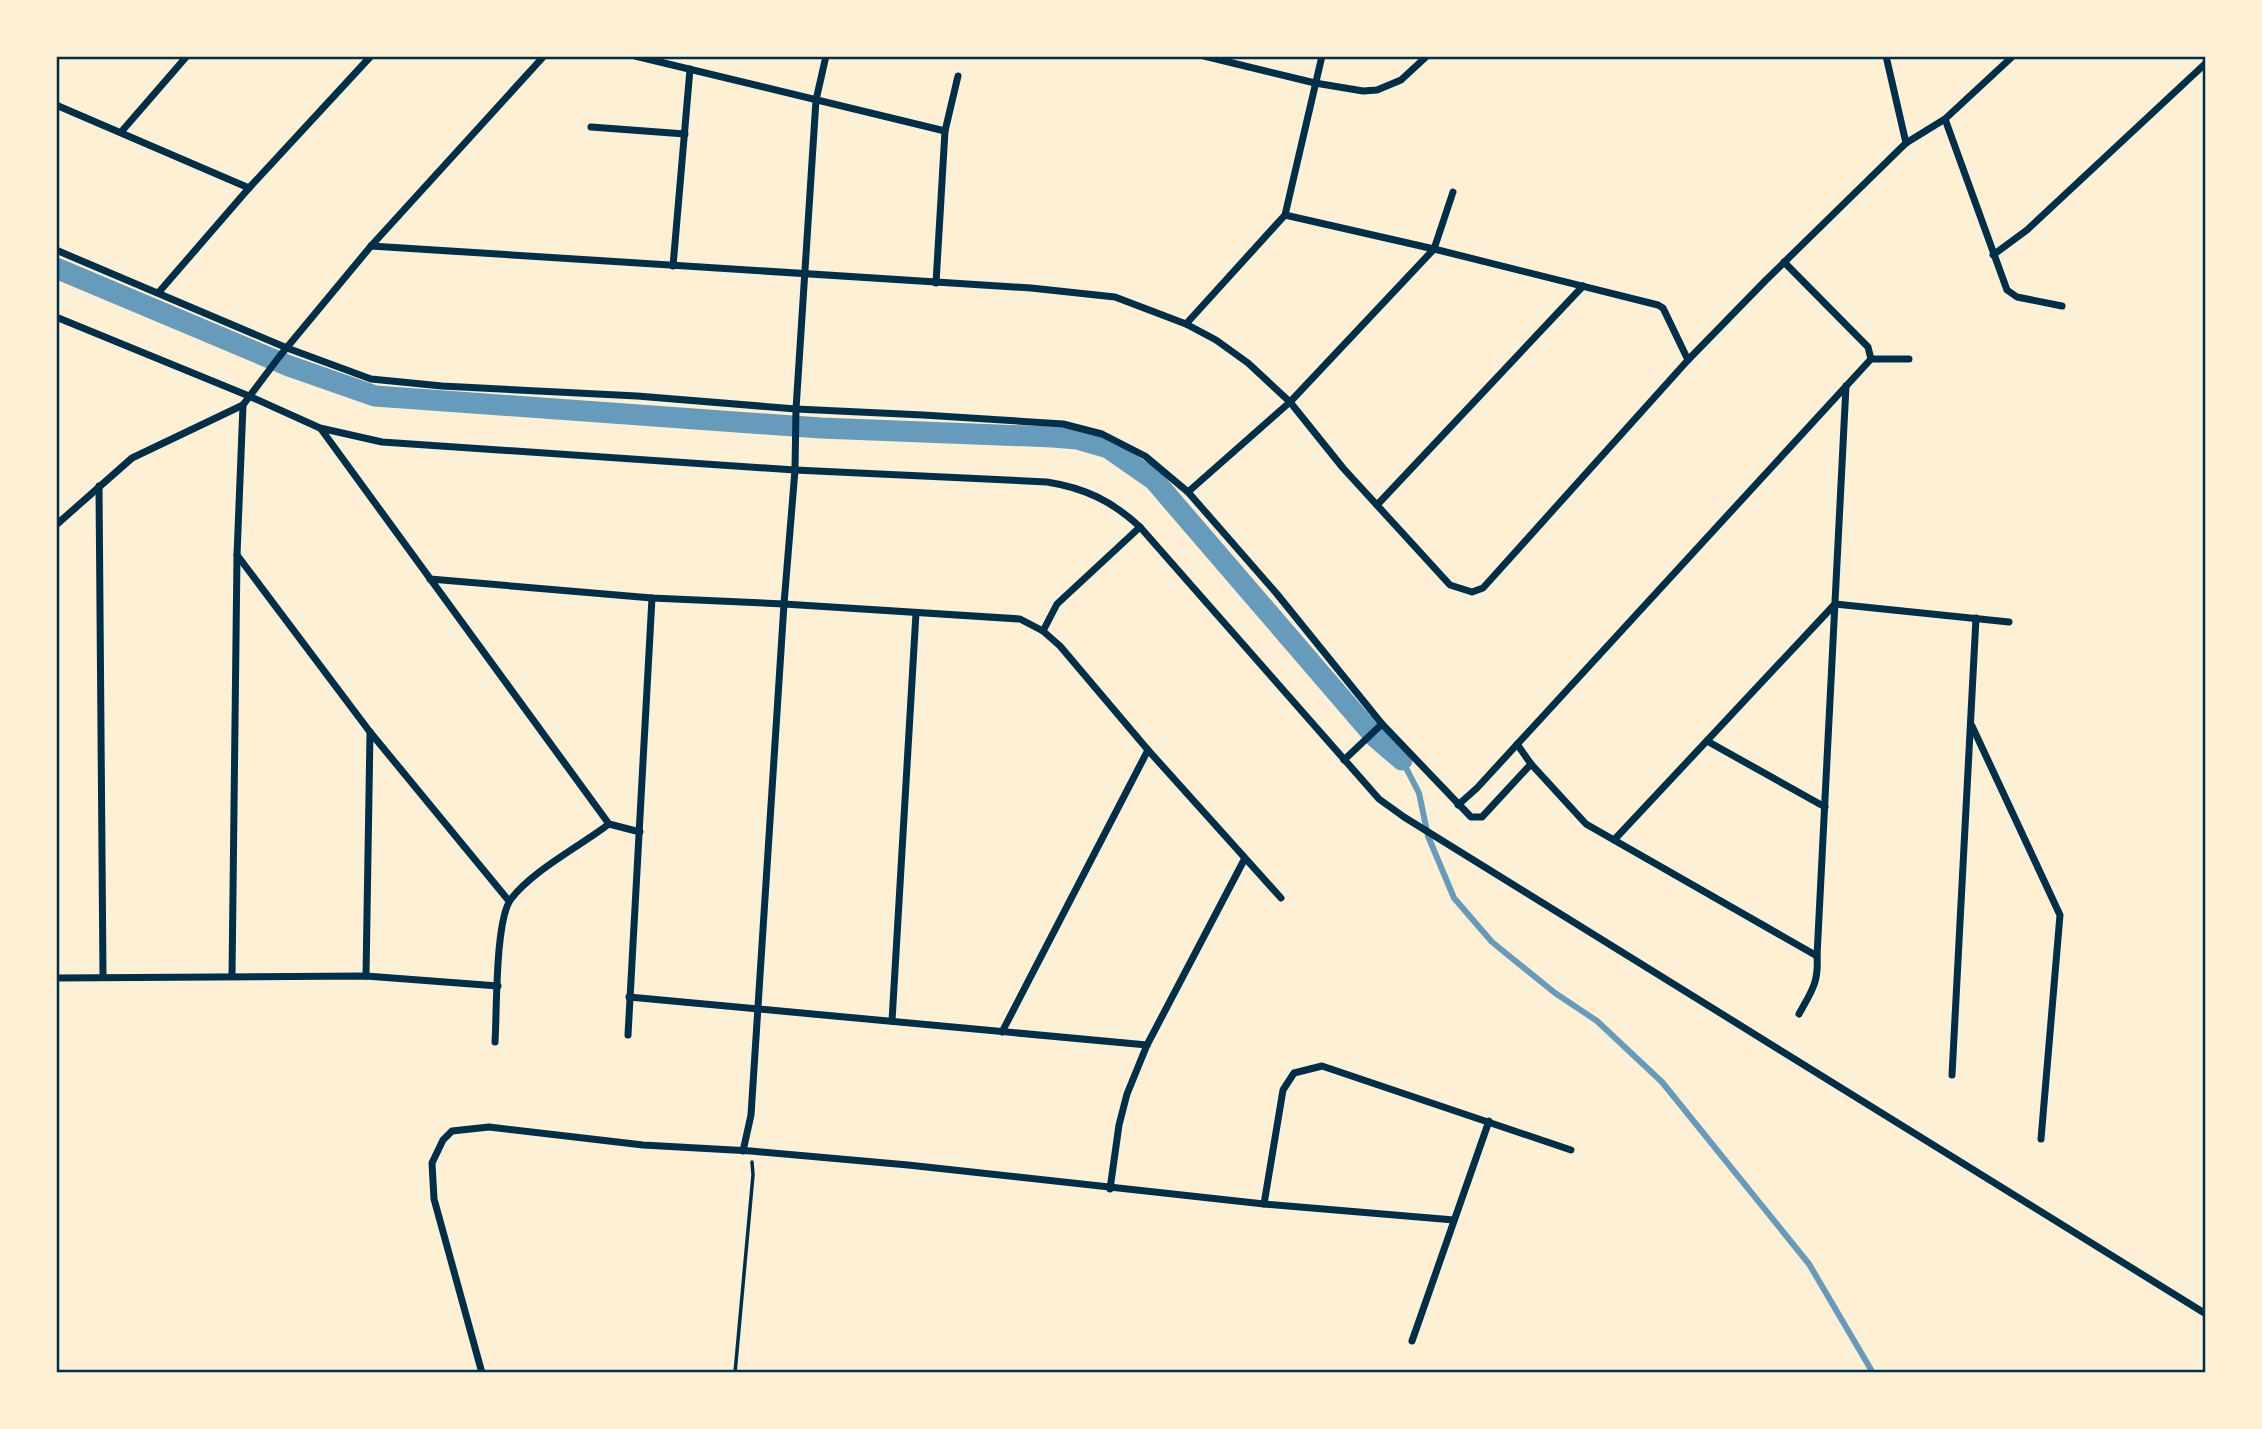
<svg xmlns="http://www.w3.org/2000/svg" width="2262" height="1429" font-family="'IBM Plex Serif',serif">
<style>
.lines{fill:none;stroke-linecap:round;stroke-linejoin:round}
.stream{stroke:#669bbc;stroke-width:6}
.canal{stroke:#669bbc;stroke-width:21}
.path{stroke:#003049;stroke-width:3.5}
.minor{stroke:#003049;stroke-width:7}
.neatline{fill:none;stroke:#003049;stroke-width:2.5}
</style>
<rect width="100%" height="100%" fill="#fdf0d5"/>
<g class="lines">
<path class="stream" d="M1402 760 1419 793 1428 836 1454 898 1492 942 1555 993 1597 1021 1662 1082 1809 1264 1873 1373"/>
<path class="canal" d="M56 268 289 366 375 396 821 428 1053 437 1077 439 1108 448 1154 480 1350 708 1375 737 1402 760"/>
<path class="path" d="M735 1373 753 1175 752 1162"/>
<g class="minor">
<path d="M635 56 945 131"/>
<path d="M1204 56 1315 83 1363 91 1377 90 1401 80 1427 56"/>
<path d="M1886 56 1906 143"/>
<path d="M56 105 249 188"/>
<path d="M1945 119 2007 290 2017 297 2062 306"/>
<path d="M591 127 685 134"/>
<path d="M122 131 187 56"/>
<path d="M1285 215 1434 249 1658 305 1663 308 1688 360"/>
<path d="M371 246 1031 288 1115 297 1186 324 1216 340 1248 363 1290 402 1343 468 1450 585 1472 592 1483 588 1688 360 1765 281 1906 143 1945 119 2013 56"/>
<path d="M56 250 287 348 371 379 442 386 637 396 796 409 923 415 1063 424 1102 434 1145 456 1188 492 1277 594 1382 724 1344 760"/>
<path d="M1993 255 2027 230 2206 63"/>
<path d="M1784 262 1868 347 1871 359"/>
<path d="M673 266 690 69"/>
<path d="M936 283 945 131 958 76"/>
<path d="M159 292 249 188 371 56"/>
<path d="M56 317 249 396 320 428 382 442 795 470 1047 482C1085 488 1112 501 1140 527L1379 799 1404 817 2206 1314"/>
<path d="M1186 324 1285 215 1322 56"/>
<path d="M321 429 609 824 640 832"/>
<path d="M99 486 103 977"/>
<path d="M1188 492 1290 402 1434 249 1453 192"/>
<path d="M1377 505 1583 286"/>
<path d="M56 525 132 458 243 405"/>
<path d="M237 555 370 732 509 901"/>
<path d="M430 579 652 598 784 604 1020 619 1043 631 1060 646 1148 750 1281 898"/>
<path d="M1043 631 1057 604 1140 527"/>
<path d="M1382 724 1471 817H1482L1531 764"/>
<path d="M1972 726 2060 915 2041 1139"/>
<path d="M1707 741 1825 807"/>
<path d="M1517 744 1531 764 1586 824 1817 956"/>
<path d="M1458 805 1477 788 1871 359H1909"/>
<path d="M1614 840 1835 604 2009 622"/>
<path d="M232 976 237 555 243 405 279 357 371 246 544 56"/>
<path d="M366 976 370 732"/>
<path d="M56 978 366 976 498 986"/>
<path d="M629 997 1147 1045"/>
<path d="M1799 1014C1811 992 1819 983 1817 956L1846 386"/>
<path d="M892 1021 916 613"/>
<path d="M1002 1032 1148 750"/>
<path d="M628 1035 652 598"/>
<path d="M495 1042C497 1012 495 920 511 899 532 871 580 846 609 824"/>
<path d="M1952 1075 1976 618"/>
<path d="M743 1151 751 1115 784 604 795 470 796 409 816 100 826 56"/>
<path d="M1110 1189 1119 1125 1127 1094 1147 1045 1244 860"/>
<path d="M1264 1204 1283 1090 1294 1073 1322 1066 1571 1150"/>
<path d="M1412 1341 1489 1121"/>
<path d="M482 1373 434 1199 432 1163 443 1140 452 1131 489 1127 643 1145 751 1151 908 1165 1264 1204 1454 1220"/>
</g>
</g>
<rect width="2262" height="1429" fill="none" stroke="#fdf0d5" stroke-width="116"/>
<rect x="58" y="58" width="2146" height="1313" class="neatline"/>
</svg>
